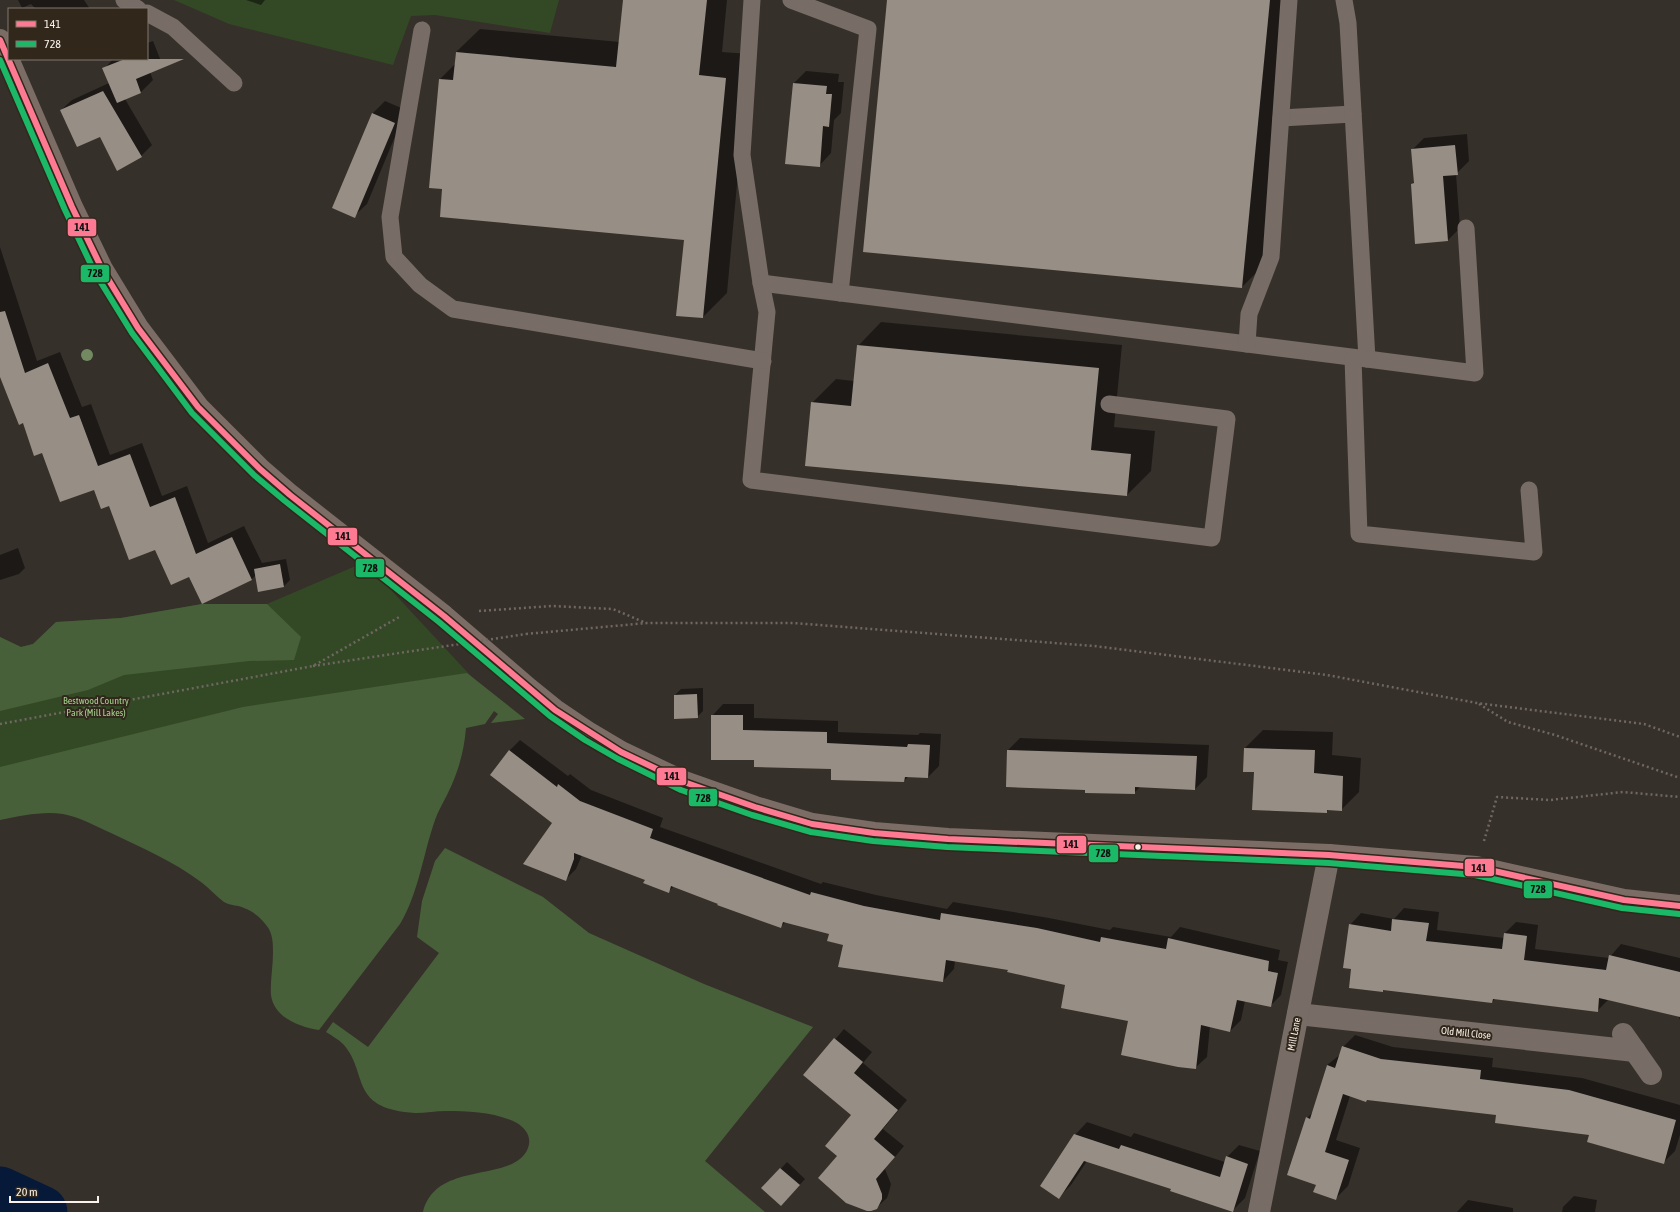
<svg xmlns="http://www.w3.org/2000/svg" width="1680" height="1212" font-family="'Asap Condensed',sans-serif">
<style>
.green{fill:#334925}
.forest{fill:#48603a}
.shadow{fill:#0007}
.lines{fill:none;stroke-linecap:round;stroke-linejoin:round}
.river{stroke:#071938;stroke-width:53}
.building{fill:#978e85}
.path{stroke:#706762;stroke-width:2.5;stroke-dasharray:2 3;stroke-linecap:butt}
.lane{stroke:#776c66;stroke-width:17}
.street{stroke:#776c66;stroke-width:22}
.secondary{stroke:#7c6c66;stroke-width:22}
.path-bridge{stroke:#706762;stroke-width:2.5;stroke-dasharray:2 3;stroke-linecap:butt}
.bus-1-casing{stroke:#32271b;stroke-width:9}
.bus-2-casing{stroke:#32271b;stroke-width:9}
.bus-1{stroke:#fe7a93;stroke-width:6}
.bus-2{stroke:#1ab867;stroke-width:6}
.tree{fill:#728961}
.bus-dot{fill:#faf2ea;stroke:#32271b;stroke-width:1.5}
.labels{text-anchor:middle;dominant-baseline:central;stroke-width:4;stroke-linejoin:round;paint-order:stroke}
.park-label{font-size:10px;fill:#a4d18e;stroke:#32271b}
.street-label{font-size:10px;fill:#faf2ea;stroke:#32271b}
.line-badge{stroke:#32271b;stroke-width:1.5}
.pale-badge-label{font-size:11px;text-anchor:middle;font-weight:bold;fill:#111}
</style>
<rect width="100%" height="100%" fill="#36302a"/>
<g class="green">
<path d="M174 0H559L550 33 435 15 411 16 393 65 229 24Z"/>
<path d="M365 562 496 703 0 811V637L21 647 33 644 56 622 121 618 202 604H267Z"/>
</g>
<g class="forest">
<path d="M202 604H267L301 637 294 660 249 661 124 675 88 690 0 711V637L21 647 33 644 56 622 121 618Z"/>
<path d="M467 673 525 719 491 723 498 714 494 711 485 724 466 728C464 752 458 773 447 795 443 803 438 811 435 820 423 854 419 892 400 924L319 1030C300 1027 274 1018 271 995 270 982 273 967 273 953 273 945 273 937 269 929 264 921 254 911 244 908 238 905 231 906 224 902 216 896 209 888 201 882 173 861 142 848 111 833 95 826 80 817 63 814 42 811 21 816 0 820V767L243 707Z"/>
<path d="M445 848 543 897 589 933 704 984 813 1027 705 1161 765 1212H423C436 1159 514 1184 528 1148 532 1137 526 1129 517 1123 495 1112 470 1111 446 1111 436 1111 426 1113 415 1113 408 1112 401 1112 394 1110 352 1100 366 1069 343 1044 338 1039 332 1036 326 1032L333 1022 368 1047 439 953 417 937 422 901 435 861Z"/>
</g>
<g class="shadow">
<path d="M18 0H84L90 9H36L31 4 22 8Z"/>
<path d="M246 0H265L261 5Z"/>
<path d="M624 0H727L722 52 749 54 727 293 703 317 685 239 443 188 440 79 455 64 456 52 480 29 620 42Z"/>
<path d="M888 0H1291L1265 264 1242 287Z"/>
<path d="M153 41 161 61 150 72 153 80 141 92 125 99 152 145 141 156 100 136 61 110 72 100 109 83 104 69 113 59H147V43Z"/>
<path d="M806 71 839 74 838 82H844L841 113 834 120 831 153 819 166 794 83Z"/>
<path d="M385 101 406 110 367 204 354 216 373 113Z"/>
<path d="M1467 134 1469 161 1456 174 1460 228 1448 240 1412 184 1415 181 1412 150 1424 138Z"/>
<path d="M0 247 37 361 60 352 82 407 91 404 110 455 142 443 162 496 187 486 208 543 244 526 262 563 286 559 290 580 284 586 256 575 252 579 203 602 190 576 156 549 94 488 42 452 23 422 0 374Z"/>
<path d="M881 322 1122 345 1114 427 1155 431 1151 471 1127 495 812 403 836 379 854 381 858 346Z"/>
<path d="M18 548 25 568 19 574 0 580V555Z"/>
<path d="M703 688V711L697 717 675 695 681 689Z"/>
<path d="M723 704H754V718L838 721V732L918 735 920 733 941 734 939 766 928 777 909 776 904 781 832 768 755 759 712 716Z"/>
<path d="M1263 730 1333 732 1332 755 1361 758 1359 792 1341 810 1329 809 1326 812 1255 771 1245 748Z"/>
<path d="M1020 738 1209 745 1207 777 1195 789 1141 786 1134 793 1086 789 1008 750Z"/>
<path d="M520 740 568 776 570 774 591 790 663 818 660 827 821 884 823 882 876 895 947 909 953 902 1049 918 1110 930 1113 927 1171 937 1180 927 1280 950 1278 960 1288 962 1281 995 1270 1006 1245 1001 1241 1020 1230 1031 1210 1026 1207 1057 1195 1068 1129 1020 1067 984 1009 969 955 961 954 969 943 981 845 945 830 933 786 922 780 927 674 886 668 892 646 879 582 855 576 869 565 880 554 823 509 751Z"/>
<path d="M1404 908 1439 912 1437 930 1504 938 1505 933 1516 922 1538 925 1535 949 1609 958 1621 944 1680 958V1020L1678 1015 1608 1000 1597 1011 1495 999 1492 1002 1385 989 1382 991 1353 968 1350 925 1361 913 1394 919Z"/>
<path d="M844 1029 872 1052 863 1063 907 1100 883 1129 904 1146 885 1169 891 1184 889 1192 887 1198 876 1208 839 1156 853 1115 805 1075Z"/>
<path d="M1355 1035 1393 1047 1493 1058 1492 1067 1582 1078 1680 1105V1135L1675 1151 1663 1163 1590 1134 1497 1114 1368 1099 1366 1101 1350 1096 1336 1140 1360 1148 1348 1186 1336 1198 1317 1184 1307 1118 1313 1112 1327 1065 1341 1054 1343 1047Z"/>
<path d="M1087 1122 1131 1137 1134 1133 1225 1162 1227 1157 1239 1145 1260 1151 1245 1198 1233 1210 1172 1188 1087 1161 1071 1185 1059 1197 1075 1135Z"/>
<path d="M787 1162 805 1179 787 1199 763 1188Z"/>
<path d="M1574 1196 1597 1200 1595 1212H1562L1563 1207Z"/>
<path d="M1468 1200 1513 1208V1212H1457Z"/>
</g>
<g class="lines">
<path class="river" d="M0 1193 41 1212"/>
</g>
<g class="building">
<path d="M623 0H707L699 75 726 78 703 318 676 316 684 240 440 217 442 189 429 188 439 79 453 80 456 52 616 67Z"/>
<path d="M887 0H1270L1242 288 863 252Z"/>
<path d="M125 59H184L136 79 141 93 117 103 102 68Z"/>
<path d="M793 83 827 86 826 94H832L829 127 823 126 820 167 785 164Z"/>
<path d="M103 91 142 157 117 171 100 137 77 147 60 110Z"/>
<path d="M372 113 395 123 355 218 332 208Z"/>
<path d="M1455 145 1458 175 1443 176 1448 241 1415 244 1411 184 1414 183 1411 149Z"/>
<path d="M5 311 25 373 48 363 70 418 79 415 98 466 130 454 150 507 175 497 196 554 232 537 252 580 202 604 189 577 171 585 155 550 129 560 109 506 101 509 94 490 60 502 42 453 34 456 23 423 19 425 0 377V312Z"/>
<path d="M857 345 1099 368 1091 450 1131 454 1127 496 805 466 811 402 851 406Z"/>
<path d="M280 564 284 587 258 592 254 569Z"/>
<path d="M697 694 698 718 674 719V695Z"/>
<path d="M711 715H743V730L827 732V743L907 747 908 744 930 745 928 778 905 777 904 782 831 780V769L754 767V760H711Z"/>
<path d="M1244 748 1315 750 1314 773 1343 776 1342 811 1327 810V813L1252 810 1254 772H1243Z"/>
<path d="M509 750 557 787 558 784 580 801 653 829 650 838 810 895 811 892 864 906 940 920 941 913 1037 928 1100 942 1101 937 1166 949 1168 938 1269 961 1268 971 1278 973 1271 1007 1237 1000 1230 1032 1201 1025 1196 1069 1178 1067 1121 1055 1128 1021 1061 1008 1065 985 1007 972 1008 970 946 960 943 982 838 967 843 945 827 941 829 934 783 922 781 928 717 905 718 904 671 886 669 893 643 883 645 880 574 853V859L566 881 523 864 552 823 490 775Z"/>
<path d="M1007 750 1197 756 1195 790 1135 787V794L1085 793V790L1006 787Z"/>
<path d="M1392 919 1429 923 1426 941 1502 949 1504 933 1527 936 1524 960 1606 970 1609 955 1680 972V1017L1599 998 1598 1012 1493 999 1492 1003 1383 990V992L1349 988 1351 969 1343 968 1349 924 1391 931Z"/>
<path d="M834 1038 863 1062 854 1073 898 1110 874 1139 895 1157 876 1179 882 1194V1199L877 1209 871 1211H867L846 1203 818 1178 837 1156 825 1146 851 1115 803 1075Z"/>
<path d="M1342 1046 1381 1059 1481 1070 1480 1079 1569 1090 1676 1120 1664 1164 1587 1142 1589 1135 1495 1123 1496 1115 1367 1100 1366 1102 1343 1094 1325 1152 1349 1160 1336 1200 1313 1192 1316 1185 1287 1175 1306 1117 1310 1119 1327 1065 1335 1068Z"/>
<path d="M1074 1134 1119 1149 1121 1145 1220 1177 1226 1156 1248 1164 1233 1212 1170 1191 1171 1189 1084 1161 1059 1199 1040 1186Z"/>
<path d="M780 1168 800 1185 781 1206 761 1188Z"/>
</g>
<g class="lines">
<g class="path">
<path d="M479 611 552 606 613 609 646 623"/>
<path d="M526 634 647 623H793L1094 646 1327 675 1477 703 1644 724 1680 737"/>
<path d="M1479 704 1508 722 1555 735 1680 778"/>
<path d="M0 724 313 666 401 616"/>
<path d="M1484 841 1497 797 1550 800 1623 792 1680 797"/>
</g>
<g class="lane">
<path d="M124 0 138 9"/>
<path d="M752 0 742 155 761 283 767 312 751 480 1212 538 1227 419 1109 404"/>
<path d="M791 0 868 29 840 293"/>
<path d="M147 13 173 27 234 83"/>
<path d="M422 30 390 217 394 257 420 285 453 309 763 361"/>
<path d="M1281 118 1353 114"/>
<path d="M761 283 1367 359 1348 23 1344 0"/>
<path d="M1247 344 1249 314 1271 257 1289 0"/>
<path d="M1353 358 1359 534 1534 552 1529 490"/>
<path d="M1367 359 1475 373 1466 228"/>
</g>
<g class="street">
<path d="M1298 1014 1635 1051"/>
<path d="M1623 1034 1651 1074"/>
<path d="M1259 1212 1329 855"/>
</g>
<path class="secondary" d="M0 40 72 207 102 269 138 328 198 407 260 469 290 495 444 616 529 689 555 710 589 733 621 752 684 782 755 807 812 824 874 833 948 839 1329 855 1476 867 1624 900 1680 906"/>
<path class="path-bridge" d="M313 666 526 634"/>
<g class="bus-1-casing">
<path id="bus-1" d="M0 40 72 207 102 269 138 328 198 407 260 469 290 495 444 616 555 710 621 752 684 782 755 807 812 824 874 833 948 839 1329 855 1476 867 1624 900 1680 906"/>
</g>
<g class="bus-2-casing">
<path id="bus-2" d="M0 60 65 210 95 273 132 333 192 413 254 475 285 501 439 622 550 716 585 740 618 759 681 790 752 815 811 832 873 841 947 847 1329 863 1475 875 1622 908 1679 914"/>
</g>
<use href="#bus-1" class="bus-1"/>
<use href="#bus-2" class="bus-2"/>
</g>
<circle class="tree" cx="87" cy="355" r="6"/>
<circle class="bus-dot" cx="1138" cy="847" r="3.5"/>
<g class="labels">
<g class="park-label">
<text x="96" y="700">Bestwood Country<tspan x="96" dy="12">Park (Mill Lakes)</tspan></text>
</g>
<g class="street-label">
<text transform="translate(1466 1033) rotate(6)">Old Mill Close</text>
<text transform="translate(1294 1034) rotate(-79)">Mill Lane</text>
</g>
</g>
<g class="line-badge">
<rect x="67" y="218" width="30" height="19" rx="4" fill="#fe7a93"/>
<rect x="80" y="264" width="30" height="19" rx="4" fill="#1ab867"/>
<rect x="327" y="527" width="31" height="19" rx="4" fill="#fe7a93"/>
<rect x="355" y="558" width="30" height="20" rx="4" fill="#1ab867"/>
<rect x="656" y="767" width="31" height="19" rx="4" fill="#fe7a93"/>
<rect x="688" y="788" width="30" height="19" rx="4" fill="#1ab867"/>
<rect x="1056" y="835" width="31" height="19" rx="4" fill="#fe7a93"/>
<rect x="1088" y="844" width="31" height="19" rx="4" fill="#1ab867"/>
<rect x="1464" y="858" width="31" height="19" rx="4" fill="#fe7a93"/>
<rect x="1523" y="880" width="30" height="19" rx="4" fill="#1ab867"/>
</g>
<g class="pale-badge-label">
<text x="82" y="231">141</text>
<text x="95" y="277">728</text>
<text x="343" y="540">141</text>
<text x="370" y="572">728</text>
<text x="672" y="780">141</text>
<text x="703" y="802">728</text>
<text x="1071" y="848">141</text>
<text x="1103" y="857">728</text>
<text x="1479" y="872">141</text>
<text x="1538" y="893">728</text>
</g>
<rect x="8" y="8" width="140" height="52" fill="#32271b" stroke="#82786e"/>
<rect x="16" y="21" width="20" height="6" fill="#fe7a93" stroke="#82786e"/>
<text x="44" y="28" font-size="12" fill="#faf2ea">141</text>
<rect x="16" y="41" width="20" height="6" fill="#1ab867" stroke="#82786e"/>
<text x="44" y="48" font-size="12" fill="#faf2ea">728</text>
<path d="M10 1196v6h88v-6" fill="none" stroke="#faf2ea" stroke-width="2"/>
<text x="16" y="1196" font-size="12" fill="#faf2ea" stroke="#32271b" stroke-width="3" paint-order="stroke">20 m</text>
</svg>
